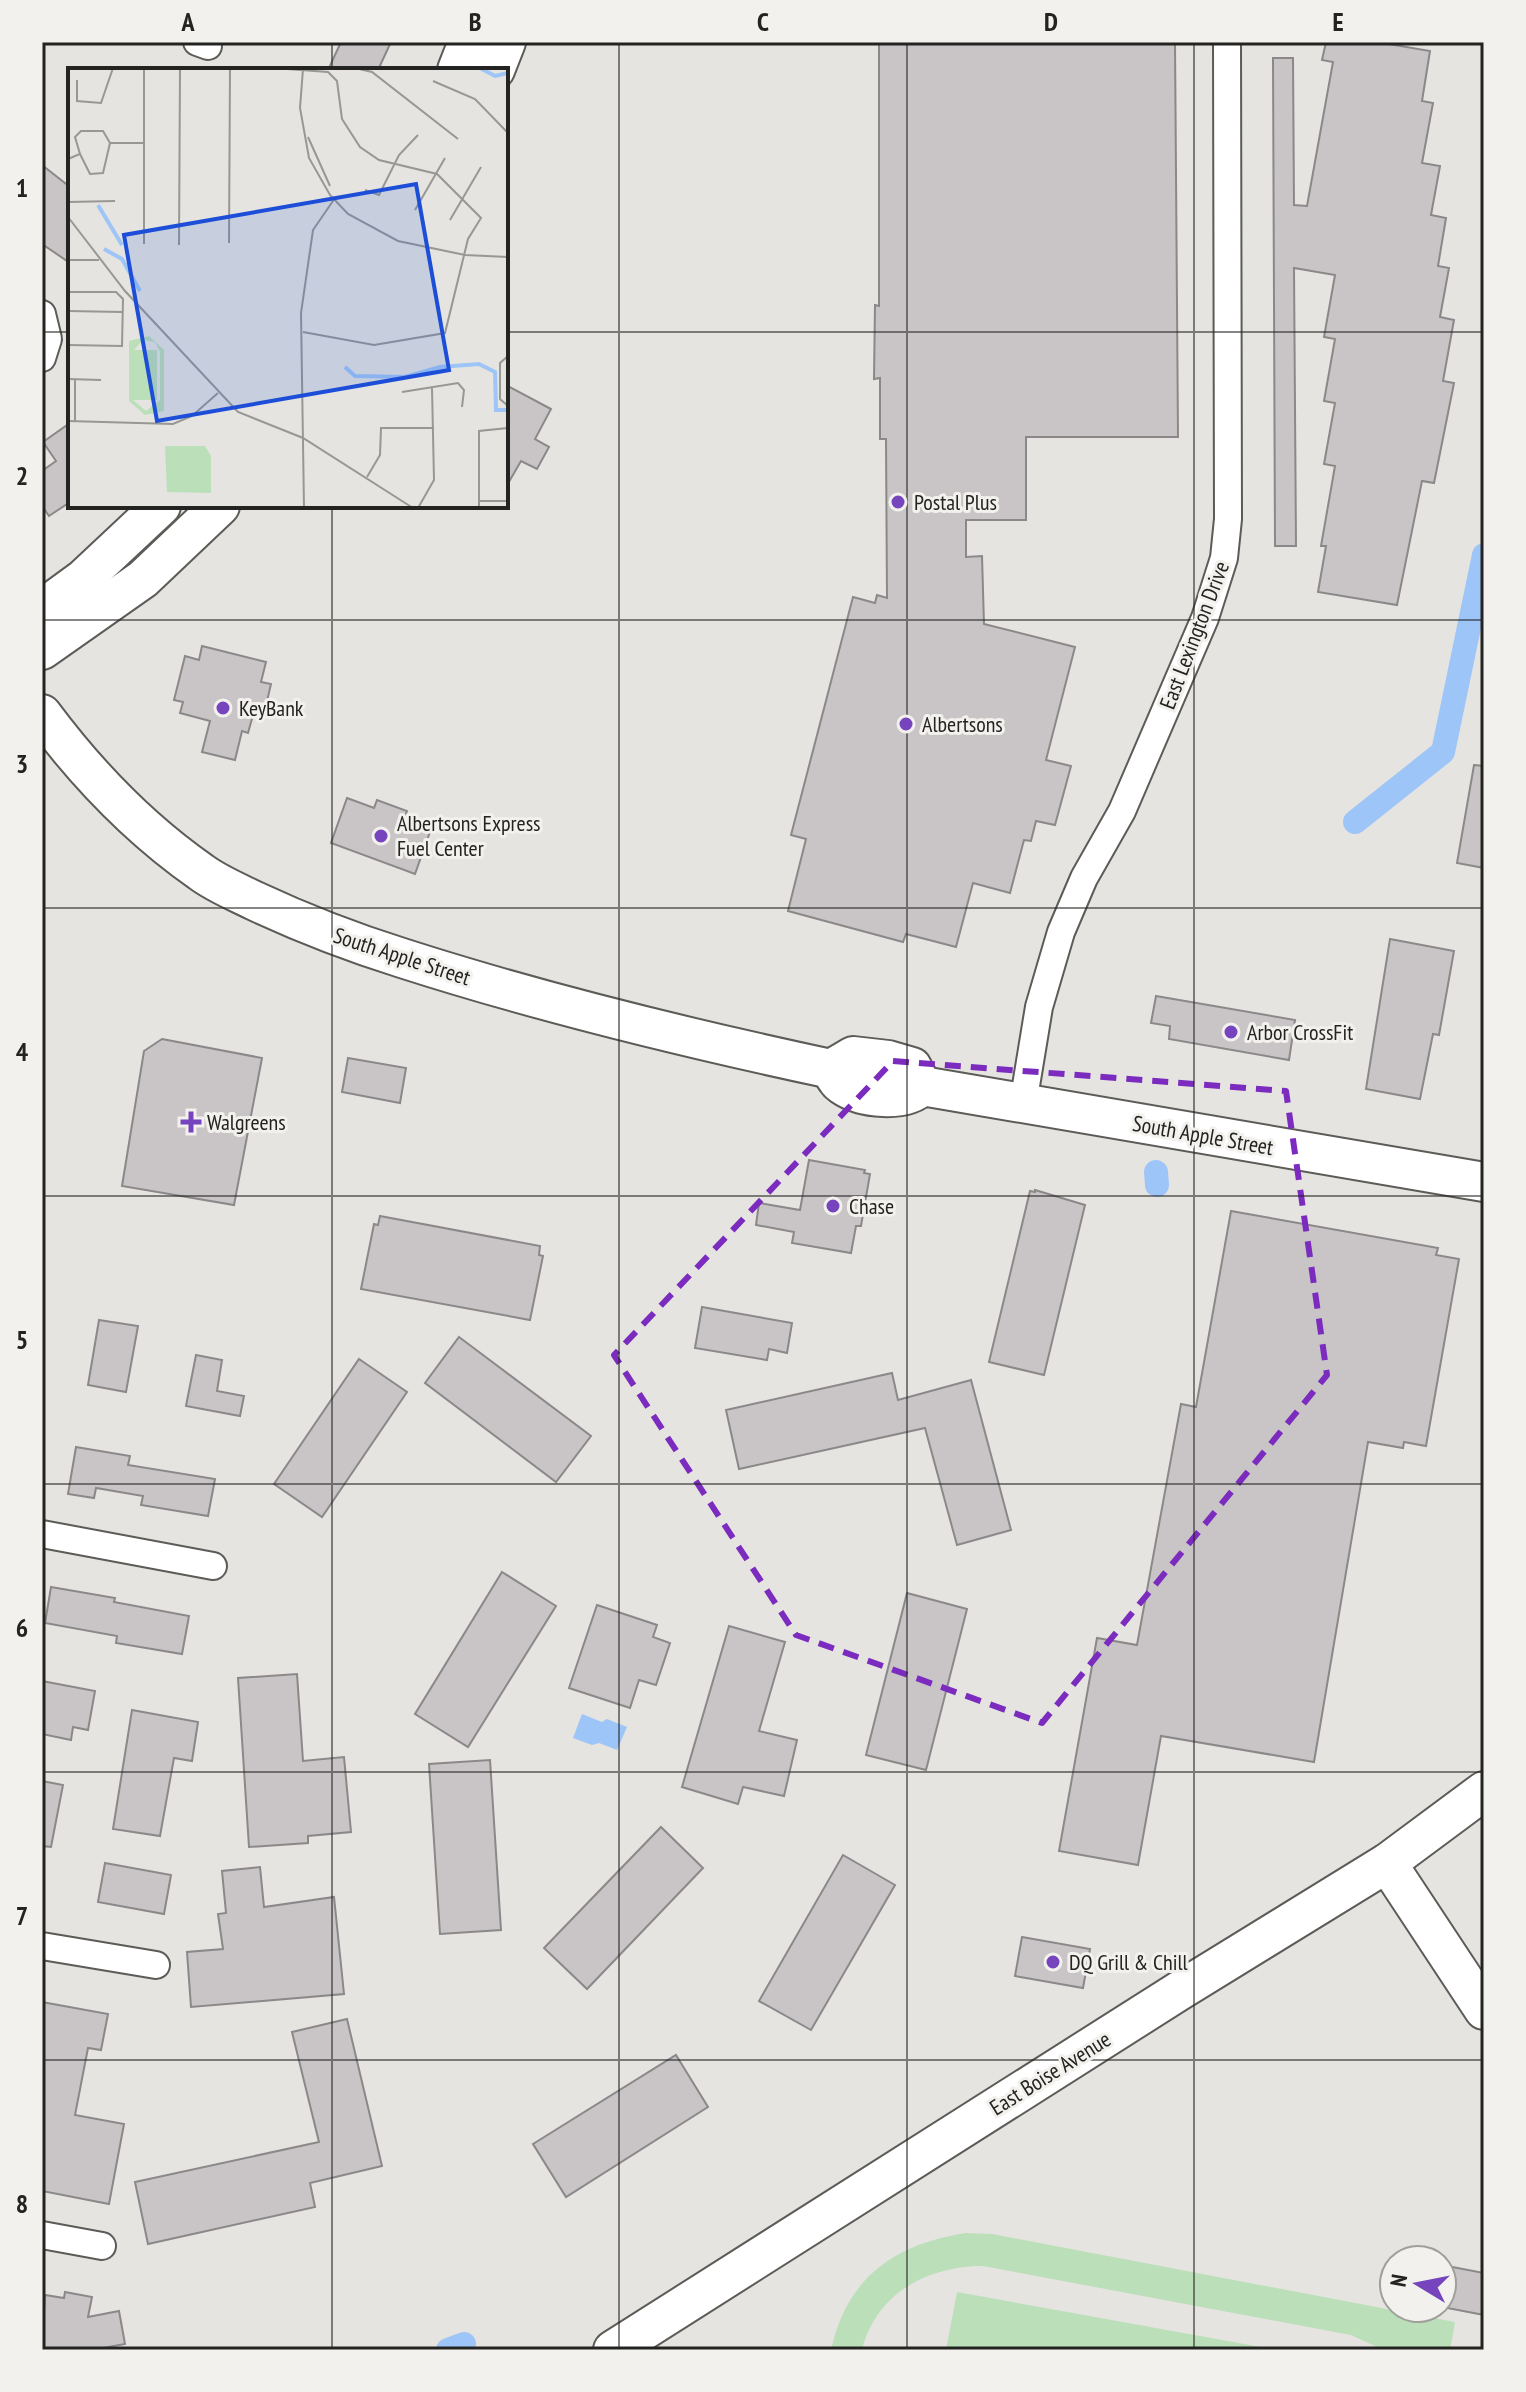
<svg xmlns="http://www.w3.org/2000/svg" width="1526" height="2392" font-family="'PT Sans Narrow',sans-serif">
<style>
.green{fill:#bbdfb9}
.water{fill:#9ec5f7}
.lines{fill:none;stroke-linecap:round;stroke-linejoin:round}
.canal{stroke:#9ec5f7;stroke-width:24}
.building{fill:#c9c5c7;stroke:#8b888a;stroke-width:2}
.street-casing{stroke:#5c5b58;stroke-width:30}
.secondary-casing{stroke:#5c5b58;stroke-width:42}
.street{stroke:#fff;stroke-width:26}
.secondary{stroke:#fff;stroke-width:38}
.marked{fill:none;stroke:#7b2cbf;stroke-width:6;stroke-dasharray:16 10;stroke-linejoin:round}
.grid{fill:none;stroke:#232321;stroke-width:2;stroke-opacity:0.55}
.poi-dot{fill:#7645bd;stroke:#f2f1ed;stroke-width:3}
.labels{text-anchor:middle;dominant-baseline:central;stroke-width:6;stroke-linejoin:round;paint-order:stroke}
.poi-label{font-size:22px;fill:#232321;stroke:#f2f1ed;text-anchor:start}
.street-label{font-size:22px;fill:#232321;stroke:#f2f1ed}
.inset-river{fill:none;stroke:#9ec5f7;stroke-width:4}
.inset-road{fill:none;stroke:#979794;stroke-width:2}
.view{fill:#1d4ed8;fill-opacity:0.15;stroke:#1d4ed8;stroke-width:4}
.inset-edge{fill:none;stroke:#232321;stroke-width:4}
.neatline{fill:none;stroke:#232321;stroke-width:3}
.grid-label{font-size:26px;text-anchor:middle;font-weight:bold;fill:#232321}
</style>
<rect width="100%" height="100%" fill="#e5e4e0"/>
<g class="green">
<path d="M966 2233 992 2234 1455 2322 1450 2350H1384L1351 2335 983 2266C928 2266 876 2293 862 2350H831C847 2277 895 2244 966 2233Z"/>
<path d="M957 2292 1278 2350H946Z"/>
</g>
<path class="water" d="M582 1714 602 1722 607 1719 627 1727 617 1750 599 1743 592 1745 573 1738Z"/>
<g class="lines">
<g class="canal">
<path d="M1355 822 1443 752 1484 555"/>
<path d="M1156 1172 1157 1185"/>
<path d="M448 2350 464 2344"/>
</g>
</g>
<g class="building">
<path d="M341 42H391L378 70H328Z"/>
<path d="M879 42H1175L1178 437H1026V520H966V557L982 556 984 624 1075 647 1046 760 1071 766 1055 825 1036 821 1031 841 1024 840 1010 893 973 883 956 947 906 934 903 942 788 911 806 839 791 835 853 597 875 603 877 595 887 598 886 439H880V378L874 379 875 305 879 306Z"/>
<path d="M1326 42H1377L1430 51 1422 101 1433 103 1422 163 1440 166 1431 215 1446 218 1438 266 1449 268 1440 317 1454 320 1443 381 1454 383 1434 483 1422 481 1397 605 1318 592 1326 546H1321L1335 466 1324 464 1335 403 1324 401 1335 339 1324 337 1335 275 1294 268 1296 546H1275L1273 58H1293L1294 205 1307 206 1333 62 1322 60Z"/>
<path d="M42 165 70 187V263L42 244Z"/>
<path d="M506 385 551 409 535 439 549 447 537 469 521 461 506 487Z"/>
<path d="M70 423V502L49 516 42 506V471L56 461 43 442Z"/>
<path d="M202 646 266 662 261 682 271 684 263 718 253 715 248 733 242 731 235 760 202 752 210 721 180 713 183 702 174 700 185 656 199 660Z"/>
<path d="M1474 765 1484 766V868L1457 863Z"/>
<path d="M347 798 374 808 377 800 407 811 404 819 431 829 415 874 331 843Z"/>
<path d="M1390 939 1454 951 1439 1035 1433 1034 1420 1099 1366 1089Z"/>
<path d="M1156 996 1295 1020 1289 1060 1169 1039 1170 1026 1151 1023Z"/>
<path d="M162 1039 262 1058 234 1205 122 1186 144 1051Z"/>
<path d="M348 1058 406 1068 400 1103 342 1092Z"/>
<path d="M809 1160 865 1170 864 1173 870 1174 861 1226H856L851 1253 792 1243 794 1232 756 1225 759 1203 800 1210Z"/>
<path d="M1035 1190 1085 1205 1044 1375 989 1362 1030 1191 1035 1192Z"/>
<path d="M1231 1211 1438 1248 1436 1255 1459 1259 1426 1446 1404 1442 1403 1448 1368 1442 1314 1762 1161 1736 1138 1865 1059 1851 1097 1638 1137 1645 1181 1404 1196 1407Z"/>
<path d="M380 1216 540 1246 539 1255 543 1256 530 1320 361 1289 374 1224 378 1225Z"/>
<path d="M702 1307 792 1323 787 1353 769 1349 767 1360 695 1348Z"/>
<path d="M99 1320 138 1326 126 1392 88 1385Z"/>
<path d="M459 1337 591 1436 556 1482 425 1383Z"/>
<path d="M196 1355 222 1360 217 1391 244 1396 240 1416 186 1406Z"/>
<path d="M359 1359 407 1392 322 1517 274 1484Z"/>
<path d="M892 1373 898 1400 971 1380 1011 1530 957 1545 925 1428 739 1469 726 1410Z"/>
<path d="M76 1447 130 1456 128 1465 215 1479 208 1516 141 1505 143 1496 96 1488 94 1498 68 1494Z"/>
<path d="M502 1572 556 1606 468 1747 415 1714Z"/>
<path d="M51 1587 115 1598 114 1602 189 1616 182 1654 116 1643 117 1636 45 1623Z"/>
<path d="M907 1593 967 1609 926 1770 866 1755Z"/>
<path d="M597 1605 657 1625 653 1637 670 1643 656 1685 639 1680 630 1708 569 1688Z"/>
<path d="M729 1626 785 1642 759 1731 797 1740 784 1796 743 1787 738 1804 682 1787Z"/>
<path d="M297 1674 303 1761 344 1757 351 1832 308 1836V1843L249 1847 238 1678Z"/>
<path d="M42 1681 95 1691 88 1730 73 1727 71 1740 42 1734Z"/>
<path d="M132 1710 198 1722 192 1761 174 1758 160 1836 113 1829Z"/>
<path d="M490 1760 501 1930 440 1934 429 1764Z"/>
<path d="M42 1781 63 1785 51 1847 42 1846Z"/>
<path d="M661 1827 703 1868 587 1989 544 1948Z"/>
<path d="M843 1855 895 1885 811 2030 759 2001Z"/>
<path d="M105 1863 171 1875 164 1914 98 1902Z"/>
<path d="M260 1867 264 1907 334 1897 344 1994 191 2007 187 1952 223 1949 218 1914 226 1913 222 1871Z"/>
<path d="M1022 1937 1090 1949 1083 1988 1015 1976Z"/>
<path d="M42 2002 108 2014 101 2050 88 2048 75 2115 124 2124 109 2204 42 2191Z"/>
<path d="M347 2019 382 2166 310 2183 315 2207 148 2244 135 2182 319 2142 292 2032Z"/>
<path d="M676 2055 708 2107 566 2197 533 2144Z"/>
<path d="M1442 2265 1484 2273V2315L1442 2307Z"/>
<path d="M65 2292 92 2297 88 2317 119 2311 125 2344 92 2350 42 2348 45 2295 64 2298Z"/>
</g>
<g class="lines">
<g class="street-casing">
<g id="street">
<path d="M197 42 208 46"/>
<path d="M42 314 48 339 42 358"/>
<path d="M1023 1104 1039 1007 1061 932 1084 878 1122 811 1205 618 1224 558 1228 519 1227 42"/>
<path d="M42 1534 213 1566"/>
<path d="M42 1946 156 1965"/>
<path d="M42 2235 102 2246"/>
</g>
</g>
<g class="secondary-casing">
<g id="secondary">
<path d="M457 70 468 42"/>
<path d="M495 70 506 42"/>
<path d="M42 609 83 579 161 506"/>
<path d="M42 650 143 579 220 506"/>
<path d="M42 714C86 773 141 830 201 872 217 884 237 892 255 901 302 923 351 942 402 958 542 1003 686 1038 831 1069L853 1056 888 1060 912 1067 922 1086"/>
<path d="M831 1069C834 1075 836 1081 842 1085 862 1099 905 1103 922 1086L1484 1182"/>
<path d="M1387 1863 1484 2010"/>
<path d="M613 2350 1179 1991 1387 1863 1484 1791"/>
</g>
</g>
<use href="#street" class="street"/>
<use href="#secondary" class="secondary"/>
</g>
<path class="marked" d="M893 1061 1286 1091 1327 1375 1042 1723 796 1635 614 1355Z"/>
<path class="grid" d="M332 42V70M619 42V2350M907 42V2350M1194 42V2350M42 332H70M506 332H1484M332 506V2350M42 620H1484M42 908H1484M42 1196H1484M42 1484H1484M42 1772H1484M42 2060H1484"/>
<g class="poi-dot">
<circle cx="898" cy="502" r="8"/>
<circle cx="223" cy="708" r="8"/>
<circle cx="906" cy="724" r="8"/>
<circle cx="381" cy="836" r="8"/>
<circle cx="1231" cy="1032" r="8"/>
<path d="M187 1110h8v8h8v8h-8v8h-8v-8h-8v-8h8z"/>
<circle cx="833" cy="1206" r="8"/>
<circle cx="1053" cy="1962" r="8"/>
</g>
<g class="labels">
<g class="poi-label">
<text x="914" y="502">Postal Plus</text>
<text x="239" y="708">KeyBank</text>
<text x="922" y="724">Albertsons</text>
<text x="397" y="823">Albertsons Express<tspan x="397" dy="25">Fuel Center</tspan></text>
<text x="1247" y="1032">Arbor CrossFit</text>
<text x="207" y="1122">Walgreens</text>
<text x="849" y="1206">Chase</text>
<text x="1069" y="1962">DQ Grill &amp; Chill</text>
</g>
<g class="street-label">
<text transform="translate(1194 635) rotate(-69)">East Lexington Drive</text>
<text transform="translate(402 956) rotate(18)">South Apple Street</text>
<text transform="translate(1203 1135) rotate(10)">South Apple Street</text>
<text transform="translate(1050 2073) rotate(-32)">East Boise Avenue</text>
</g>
</g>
<g transform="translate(68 68)">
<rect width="440" height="440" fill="#e5e4e0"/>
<path d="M81 268 96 282V343L77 347 61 333V273ZM75 272 87 274 92 284V332L78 343 65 332H89V282H66ZM97 378H137L143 388V425L99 424Z" fill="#bbdfb9" fill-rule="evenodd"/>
<path class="inset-river" d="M412 0 427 8 440 5M30 137 54 177M36 181 54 191 72 223M277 299 287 308 337 309 372 299 411 296 427 304 428 342H440"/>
<path class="inset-road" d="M205 0 260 4 269 13 274 51 292 79 311 92 369 106 413 150 400 171 377 265 306 277 235 264M287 0 304 4 390 71M235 1 232 40 241 90 262 127 280 146 330 173 397 187 440 189M9 12V33L33 35 45 0M365 13 407 31 440 65M240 69 262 118M12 86 22 106 35 105 42 75M0 91 12 86 7 69 13 63H35L42 75H76M297 122 311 127 331 87 350 67M0 134 47 133M347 142 377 90M0 149 57 223 170 344 235 370 345 440M382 152 413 99M161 175 162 0M76 176V0M111 177 112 0M0 192H31M0 224H48L55 231 54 278 0 277M0 243 54 244M440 288 432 295V331L440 338M0 311 33 312M334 324 390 315 396 322 394 339M0 353 105 356 124 348 150 325M7 353V311M299 409 312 387 313 360H366M411 433H440M236 440 233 245 245 162 267 130M350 440 366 412 364 320M411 440V363L440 360"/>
<path class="view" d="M348 116 381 302 89 353 56 167Z"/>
<rect width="440" height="440" class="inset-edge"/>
</g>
<rect width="1526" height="2392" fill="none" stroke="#f2f1ed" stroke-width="88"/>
<g transform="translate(1418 2284) rotate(280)"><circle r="38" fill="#f2f1ed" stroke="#9f9f9b" stroke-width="2"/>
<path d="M0-6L14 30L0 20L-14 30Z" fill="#7645bd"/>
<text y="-12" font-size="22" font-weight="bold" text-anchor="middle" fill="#232321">N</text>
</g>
<rect x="44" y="44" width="1438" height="2304" class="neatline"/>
<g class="grid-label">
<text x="188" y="31">A</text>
<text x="475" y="31">B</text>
<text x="763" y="31">C</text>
<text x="1051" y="31">D</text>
<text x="1338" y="31">E</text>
<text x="22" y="197">1</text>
<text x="22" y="485">2</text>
<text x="22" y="773">3</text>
<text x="22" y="1061">4</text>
<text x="22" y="1349">5</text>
<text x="22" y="1637">6</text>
<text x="22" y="1925">7</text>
<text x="22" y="2213">8</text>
</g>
</svg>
